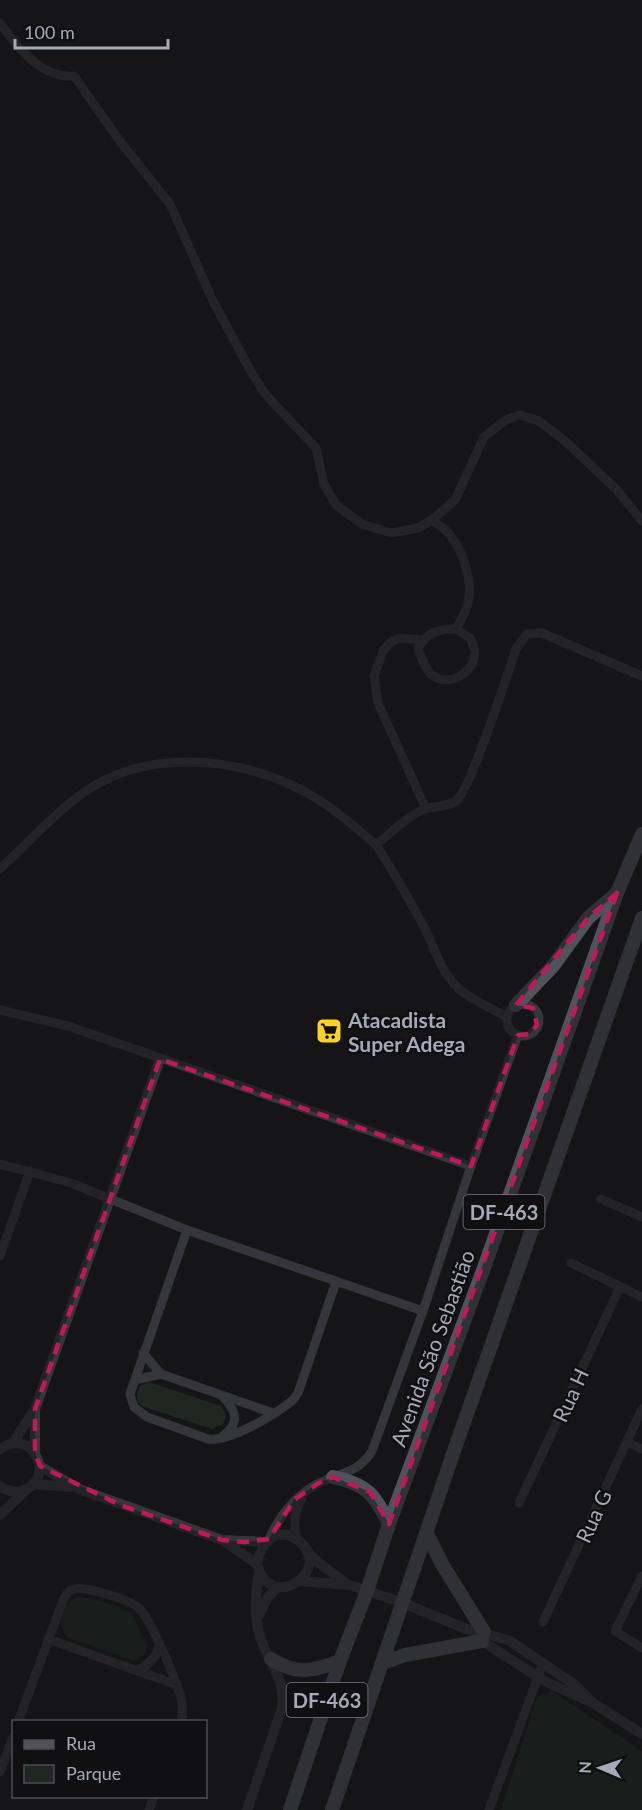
<svg xmlns="http://www.w3.org/2000/svg" width="642" height="1810" font-family="Lato,sans-serif">
<style>
.green{fill:#1e2721}
.lines{fill:none;stroke-linecap:round;stroke-linejoin:round}
.minor{stroke:#35363c;stroke-width:9}
.tertiary{stroke:#35363c;stroke-width:10}
.primary{stroke:#51525c;stroke-width:14}
.marked{fill:none;stroke:#c2185b;stroke-width:4.5;stroke-dasharray:12 8;stroke-linejoin:round}
.labels{text-anchor:middle;dominant-baseline:central;stroke-width:5;stroke-linejoin:round;paint-order:stroke}
.shield{fill:#101012;stroke:#787b86;stroke-width:1.5}
.shield-label{font-size:20px;font-weight:bold;fill:#a5a9b8}
.poi-label{font-size:21px;font-weight:bold;fill:#a5a9b8;stroke:#101012;text-anchor:start}
.street-label{font-size:21px;fill:#a5a9b8;stroke:#101012}
</style>
<rect width="100%" height="100%" fill="#151517"/>
<g class="green">
<path d="M149 1382 221 1406 226 1415 223 1424 212 1429 144 1407 138 1402 137 1393 140 1386Z"/>
<path d="M78 1596 112 1604 132 1614 147 1646 144 1655 133 1660 66 1637C56 1618 61 1608 78 1596Z"/>
<path d="M552 1691 642 1751V1810H501L537 1697Z"/>
</g>
<g class="lines">
<g class="minor">
<path d="M0 23C17 47 42 79 74 76L119 140 170 204 213 301 249 368 265 394 316 448 324 484 336 505 362 524 391 533 418 528 432 520 455 500 484 437 506 420 520 415 539 421 565 441 616 489 642 521"/>
<path d="M432 520C438 525 446 529 450 535 464 553 473 582 468 603 466 612 460 621 456 629"/>
<path d="M448 629H456L470 638C472 642 474 647 475 651 476 673 447 689 431 674 424 667 421 657 418 648 426 635 433 631 448 629Z"/>
<path d="M423 640 399 638 391 642 383 651 374 676 378 703 426 809"/>
<path d="M376 845C394 872 410 901 425 929 436 951 440 971 459 989 473 1001 491 1008 507 1017"/>
<path d="M0 869C28 843 60 807 92 787 160 746 254 759 319 800 339 813 358 829 376 845 391 833 407 816 425 809 434 806 447 807 456 801 471 790 508 671 517 647L527 634 542 633 642 676"/>
<circle cx="523" cy="1020" r="16"/>
<path d="M0 1010 68 1026 471 1166"/>
<path d="M0 1164 71 1183 187 1230 423 1311"/>
<path d="M601 1199 642 1217"/>
<path d="M187 1230 130 1394 134 1407 147 1417 208 1439C230 1442 276 1414 293 1400L298 1393 336 1282"/>
<path d="M0 1256 30 1171"/>
<path d="M571 1263 642 1297"/>
<path d="M143 1353 161 1374 273 1413"/>
<path d="M135 1380 161 1374"/>
<path d="M222 1396C236 1410 241 1422 223 1436"/>
<path d="M627 1442 642 1449"/>
<path d="M519 1503 620 1287"/>
<path d="M296 1538C294 1523 294 1512 302 1498"/>
<path d="M269 1539C280 1514 300 1490 326 1480 347 1471 359 1471 372 1451L423 1311 471 1166 518 1035"/>
<path d="M642 1576 615 1631 642 1648"/>
<path d="M543 1622 642 1409"/>
<path d="M48 1639 177 1685"/>
<path d="M139 1671 155 1657 159 1646"/>
<path d="M18 1722 64 1598C67 1594 68 1590 74 1589 86 1586 131 1600 140 1609 151 1620 177 1682 181 1698 183 1706 183 1714 181 1722"/>
<path d="M0 1772 14 1735"/>
<path d="M149 1810 154 1796"/>
<path d="M489 1810 543 1663"/>
</g>
<g class="tertiary">
<path d="M35 1412V1453"/>
<path d="M13 1443 35 1409 160 1059"/>
<path d="M0 1449C34 1426 57 1480 22 1491 14 1493 7 1491 0 1486"/>
<path d="M40 1466 79 1489 222 1540 265 1542"/>
<path d="M33 1484 72 1487"/>
<path d="M0 1515 26 1490"/>
<path d="M225 1542 257 1564C270 1615 335 1570 299 1541 278 1524 260 1543 257 1564"/>
<path d="M308 1553 319 1563 347 1584"/>
<path d="M300 1581 350 1585 403 1603 469 1630 481 1632 510 1641 575 1685 593 1703"/>
<path d="M258 1617 268 1597 278 1587"/>
<path d="M477 1638 546 1682 593 1703 642 1734"/>
<path d="M247 1810 282 1708C286 1680 271 1666 262 1642 253 1620 255 1595 259 1572"/>
</g>
<g class="primary">
<path d="M516 1005 553 966 588 918 617 893"/>
<path d="M333 1477C367 1484 375 1495 389 1524"/>
<path d="M427 1534 442 1564 484 1632"/>
<path d="M271 1659C298 1676 312 1671 340 1661"/>
<path d="M383 1663 405 1655 482 1641"/>
<path d="M290 1810 340 1661 367 1591 389 1524 485 1265 617 893 642 834"/>
<path d="M332 1810 455 1448 642 918"/>
</g>
</g>
<path d="M0 0H642V1810H0ZM617 893 389 1524 370 1492 333 1477 317 1484 294 1500 269 1539 245 1542 222 1540 120 1505 40 1466 35 1453V1409L160 1059 471 1166 518 1035 530 1034 537 1025 533 1008 516 1005 588 918Z" fill="#151517" fill-opacity=".55" fill-rule="evenodd"/>
<path class="marked" d="M617 893 389 1524 370 1492 333 1477 317 1484 294 1500 269 1539 245 1542 222 1540 120 1505 40 1466 35 1453V1409L160 1059 471 1166 518 1035 530 1034 537 1025 533 1008 516 1005 588 918Z"/>
<defs>
<g id="supermarket-square" transform="scale(1.35)"><rect x="-9" y="-9" width="18" height="18" rx="4" fill="#ffd225" stroke="#101012"/><path d="M-6-5.5h2.5l.6 2H6L4.5 2H-2.5L-4.4-4H-6ZM-1.5 3.2a1.3 1.3 0 1 0 .1 0ZM3 3.2a1.3 1.3 0 1 0 .1 0Z" fill="#111"/></g>
</defs>
<g fill-rule="evenodd">
<use href="#supermarket-square" x="329" y="1031"/>
</g>
<g class="labels">
<g class="shield">
<rect x="463.5" y="1195" width="81" height="34" rx="4.5"/>
<rect x="286.5" y="1683" width="81" height="34" rx="4.5"/>
</g>
<g class="shield-label">
<text x="504" y="1212">DF-463</text>
<text x="327" y="1700">DF-463</text>
</g>
<g class="poi-label">
<text x="348" y="1019">Atacadista<tspan x="348" dy="24">Super Adega</tspan></text>
</g>
<g class="street-label">
<text transform="translate(432 1348) rotate(-70)">Avenida São Sebastião</text>
<text transform="translate(570 1395) rotate(-65)">Rua H</text>
<text transform="translate(593 1516) rotate(-65)">Rua G</text>
</g>
</g>
<rect x="12" y="1720" width="195" height="78" fill="#101012" stroke="#4c4d54" stroke-width="1.5"/>
<rect x="24" y="1740" width="30" height="9" fill="#51525c" stroke="#4c4d54" stroke-width="1.5"/>
<text x="66" y="1750" font-size="18" fill="#a5a9b8">Rua</text>
<rect x="24" y="1765" width="30" height="18" fill="#1e2721" stroke="#4c4d54" stroke-width="1.5"/>
<text x="66" y="1780" font-size="18" fill="#a5a9b8">Parque</text>
<g transform="translate(600 1768) rotate(272)" stroke="#101012" stroke-width="4.5" paint-order="stroke">
<path d="M0-4.5L10 22L0 15L-10 22Z" fill="#a5a9b8"/>
<text y="-9" font-size="16" font-weight="bold" text-anchor="middle" fill="#a5a9b8">N</text>
</g>
<path d="M15 39v9h153v-9" fill="none" stroke="#a5a9b8" stroke-width="3"/>
<text x="24" y="39" font-size="18" fill="#a5a9b8" stroke="#101012" stroke-width="4.5" paint-order="stroke">100 m</text>
</svg>
